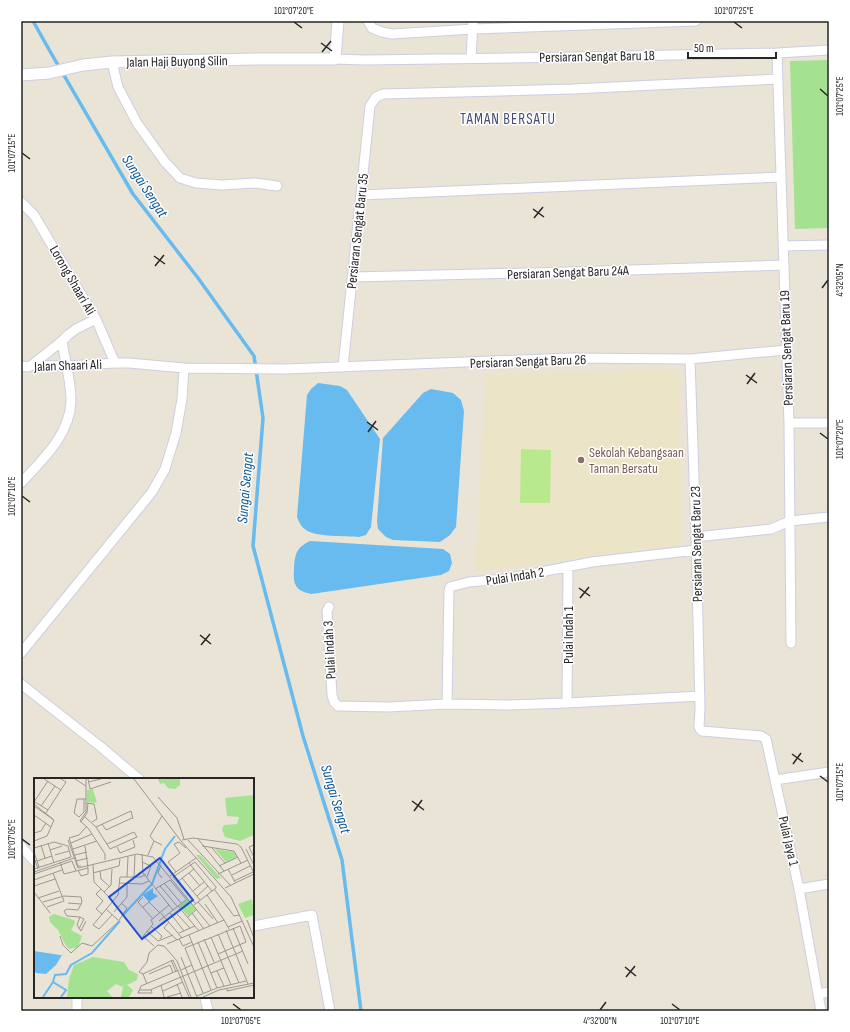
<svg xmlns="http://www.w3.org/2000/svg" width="850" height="1032" font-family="'Sofia Sans Condensed',sans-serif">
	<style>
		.education { fill: #ece4c6 }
		.green { fill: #a4e292 }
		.pitch { fill: #b8ea8d }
		.water { fill: #67bbef }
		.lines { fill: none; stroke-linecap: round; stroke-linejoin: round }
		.stream { stroke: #67bbef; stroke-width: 3.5 }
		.minor-casing { stroke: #cdcee0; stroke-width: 11 }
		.tertiary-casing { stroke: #cdcee0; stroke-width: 13 }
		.minor { stroke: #fff; stroke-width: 9 }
		.tertiary { stroke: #fff; stroke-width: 11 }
		.ticks { fill: none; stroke: #262626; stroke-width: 1.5 }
		.education-dot { fill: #8d6e63; stroke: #fff; stroke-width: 1.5 }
		.labels { text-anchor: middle; stroke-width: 3; stroke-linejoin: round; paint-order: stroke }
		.street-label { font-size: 14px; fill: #262626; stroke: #fff }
		.education-label { font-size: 14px; fill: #785e54; stroke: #fff; text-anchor: start }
		.neighbourhood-label { font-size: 15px; letter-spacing: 1px; fill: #474a77; stroke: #fff }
		.water-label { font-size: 15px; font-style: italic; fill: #0c5695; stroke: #fff }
		.inset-river { fill: none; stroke: #67bbef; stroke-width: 2 }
		.inset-road { fill: none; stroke: #9c9890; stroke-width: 1 }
		.view { fill: #1d4ed8; fill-opacity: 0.15; stroke: #1d4ed8; stroke-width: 2 }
		.inset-edge { fill: none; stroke: #262626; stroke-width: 2 }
		.neatline { fill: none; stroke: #262626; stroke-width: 1.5 }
		.ticks-label { font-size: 10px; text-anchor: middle; fill: #262626 }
	</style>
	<rect width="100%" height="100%" fill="#eae4d7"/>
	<!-- education -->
	<path class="education" d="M 679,369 L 682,545 L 475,572 L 486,374 Z"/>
	<!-- green -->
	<path class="green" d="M 829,60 L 829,228 L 795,229 L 790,61 Z"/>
	<!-- pitch -->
	<path class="pitch" d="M 521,449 L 551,450 L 550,503 L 520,503 Z"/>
	<!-- water -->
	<path class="water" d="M 318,383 L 340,386 L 347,390 L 380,439 L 371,527 L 366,535 L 359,537 C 347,536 315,537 306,530 C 301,527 299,522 297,517 L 307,395 L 311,389 Z
		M 431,389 L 453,393 L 461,400 L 464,411 L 456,527 L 450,535 L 440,542 L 393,540 L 386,537 L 378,529 L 377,521 L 383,438 L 423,393 Z
		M 310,541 L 443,549 L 450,554 L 452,563 L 449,571 L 441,575 L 311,594 C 295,591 293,584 294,569 C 295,554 296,548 310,541 Z"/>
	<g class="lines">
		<!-- stream -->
		<path class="stream" d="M 33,21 L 51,53 L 133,194 L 198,278 L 254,356 L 263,418 L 253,546 L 303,736 L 342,860 L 361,1011"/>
		<!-- minor casing -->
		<g class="minor-casing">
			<path id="minor" d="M 368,21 L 372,28 L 382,32 L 392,34 L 473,29 L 696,21
				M 777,53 L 789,423 L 791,643
				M 335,59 L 365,60 L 570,57 L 777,53 L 829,50
				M 471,59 L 473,21
				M 112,62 L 118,87 L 137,123 L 165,162 L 180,178 L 196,183 L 222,185 L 255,183 L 277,186
				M 361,195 L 781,177
				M 21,202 L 34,215 L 66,269 L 86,302 L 96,319 L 115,363
				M 783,246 L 829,245
				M 353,277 L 568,272 L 784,265
				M 690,359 L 696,537 L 700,708 L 699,727 L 700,729 L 702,731 L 761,736 L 766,739 L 799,889 L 821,1011
				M 32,365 L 62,341 L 68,335 L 76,329 L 96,319
				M 21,366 L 28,367 L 32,365 L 66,366 L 115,363 L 129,363 L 184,368 L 286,369 L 570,358 L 690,359 L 786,350
				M 343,367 L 370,106 L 376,97 L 383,94 L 573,89 L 778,79
				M 789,423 L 829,423
				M 21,483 C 42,460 70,435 71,401 C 71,381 65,361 62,341
				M 696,537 L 771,529 L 790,521 L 829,517
				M 329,607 L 327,611 L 332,695 L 334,702 L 338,706 L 389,707 L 447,704 L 509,705 L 567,703 L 700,696
				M 21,653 L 152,492 L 165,469 L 176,433 L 182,399 L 184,368
				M 21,684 L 101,747 L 139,779
				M 567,703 L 568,567
				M 447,704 L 449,591 L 450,587 L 469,582 L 505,579 L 592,562 L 696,550
				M 775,780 L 829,772
				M 21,846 L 35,862
				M 799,889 L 829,884
				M 253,926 L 312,915 L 330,1011
				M 818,994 L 829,992
				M 205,997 L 208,1011
				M 77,1011 L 77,997"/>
		</g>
		<!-- tertiary casing -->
		<g class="tertiary-casing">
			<path id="tertiary" d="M 21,75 L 49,73 L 83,65 L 112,62 L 256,59 L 335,59 L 338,21"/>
		</g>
		<!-- minor -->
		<use href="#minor" class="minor"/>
		<!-- tertiary -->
		<use href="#tertiary" class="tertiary"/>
	</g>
	<!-- ticks -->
	<path class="ticks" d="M 294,22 L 302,28M 734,22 L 742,28M 321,43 L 332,51M 322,52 L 331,41M 820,89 L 828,96M 22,153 L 30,159M 533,209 L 544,217M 534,218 L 543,207M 154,256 L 165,264M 155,266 L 164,255M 822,288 L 828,280M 746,375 L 757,383M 747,384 L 755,373M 367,422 L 378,430M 368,432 L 376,421M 820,433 L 828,439M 22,496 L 30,502M 579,588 L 590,596M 580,598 L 589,587M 200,635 L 211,644M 201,645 L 210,634M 792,754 L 803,762M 793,764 L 801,753M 820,776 L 828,782M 412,801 L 424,810M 414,811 L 422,800M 22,839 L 30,845M 625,967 L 636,976M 626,977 L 635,966M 233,1004 L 241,1010M 672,1004 L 680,1010M 600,1010 L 606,1002"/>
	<!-- markers -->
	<circle class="education-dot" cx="581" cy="460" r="4"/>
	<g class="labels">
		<!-- street labels -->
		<g class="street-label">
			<text transform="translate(597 56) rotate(-1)" y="5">Persiaran Sengat Baru 18</text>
			<text transform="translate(177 61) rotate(-1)" y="5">Jalan Haji Buyong Silin</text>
			<text transform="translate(357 231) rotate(-84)" y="5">Persiaran Sengat Baru 35</text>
			<text transform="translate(568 272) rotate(-2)" y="5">Persiaran Sengat Baru 24A</text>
			<text transform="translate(73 280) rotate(60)" y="5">Lorong Shaari Ali</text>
			<text transform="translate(786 348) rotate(-92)" y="5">Persiaran Sengat Baru 19</text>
			<text transform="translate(528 361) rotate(-2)" y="5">Persiaran Sengat Baru 26</text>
			<text transform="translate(68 365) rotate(-2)" y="5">Jalan Shaari Ali</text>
			<text transform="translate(696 544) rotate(-91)" y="5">Persiaran Sengat Baru 23</text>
			<text transform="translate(515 576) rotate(-9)" y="5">Pulai Indah 2</text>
			<text transform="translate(568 635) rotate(-90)" y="5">Pulai Indah 1</text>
			<text transform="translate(329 650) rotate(-93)" y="5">Pulai Indah 3</text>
			<text transform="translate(789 841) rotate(77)" y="5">Pulai Jaya 1</text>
		</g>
		<!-- education labels -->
		<g class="education-label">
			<text x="589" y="457">Sekolah Kebangsaan<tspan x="589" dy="16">Taman Bersatu</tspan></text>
		</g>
		<!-- neighbourhood labels -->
		<g class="neighbourhood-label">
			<text x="508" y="124">TAMAN BERSATU</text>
		</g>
		<!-- water labels -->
		<g class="water-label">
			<text transform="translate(145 186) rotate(57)" y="5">Sungai Sengat</text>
			<text transform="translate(245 488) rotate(-85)" y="5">Sungai Sengat</text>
			<text transform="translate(336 799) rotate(73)" y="5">Sungai Sengat</text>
		</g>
	</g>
	<!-- overview -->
	<g transform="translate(34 778)">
		<rect width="220" height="220" fill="#eae4d7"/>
		<path d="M 124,1 L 146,1 L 146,7 L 141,11 L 134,10 L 130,5 L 126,6 ZM 59,11 L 63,25 L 53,24 L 53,12 ZM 220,17 L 220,57 L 206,63 L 191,59 L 188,51 L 190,47 L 203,46 L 205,39 L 193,38 L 191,20 ZM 181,71 L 200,74 L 203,79 L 192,84 ZM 162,77 L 166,77 L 187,100 L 182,101 ZM 154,121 L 162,131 L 154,138 L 145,128 ZM 218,121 L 220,137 L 211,140 L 204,126 ZM 20,136 L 40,142 L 41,145 L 37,152 L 48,158 L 44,169 L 35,171 L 31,166 L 24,152 L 16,144 L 15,139 ZM 59,179 L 90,184 L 95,192 L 104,196 L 103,202 L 93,207 L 99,212 L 95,219 L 87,219 L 89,209 L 82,206 L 73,213 L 78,219 L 33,219 L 35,201 L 40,187 Z" fill="#a4e292"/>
		<path d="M 119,110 L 119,115 L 124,118 L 115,124 L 109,117 ZM 0,173 L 26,177 L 28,177 L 22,187 L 12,196 L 2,195 L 0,192 Z" fill="#67bbef"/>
		<path class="inset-river" d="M 89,137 L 118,106 L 131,71 L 141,58M 9,219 L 19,204M 27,219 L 32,212 L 19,204 L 21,197 L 32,196 L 37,187 L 58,175 L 86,143"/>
		<path class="inset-road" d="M 10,1 L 27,12M 41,1 L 52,8M 52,1 L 52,34 L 46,43 L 54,50 L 71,76 L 71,82M 54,1 L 56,11 L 77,4M 100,1 L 147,63 L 197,119 L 220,169M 54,4 L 67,1M 124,19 L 143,40 L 150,61M 50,21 L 50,34 L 45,39 L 40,35 L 43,21 L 52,21M 0,24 L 14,3M 1,24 L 14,32M 52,25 L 60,26 L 63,41 L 58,44M 0,26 L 20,42 L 13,58 L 0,63M 0,28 L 20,42M 7,28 L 21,8M 12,35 L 32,4 L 27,1M 0,37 L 17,49M 50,38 L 62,49 L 76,71 L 103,59 L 100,54 L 73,66M 47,44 L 53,35 L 54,25M 68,46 L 72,52 L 98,40M 62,49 L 97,33 L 99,41M 0,55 L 7,53 L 12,45M 164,61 L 190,93M 34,62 L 44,90 L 103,76 L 119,79 L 176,148M 148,62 L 159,60 L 203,66 L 207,69 L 220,95M 154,62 L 197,108M 120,63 L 116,58 L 128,38M 14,65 L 20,85M 37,65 L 58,56M 7,67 L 11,80M 220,67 L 215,69 L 220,79M 168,68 L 200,73 L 207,85M 83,69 L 86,75 L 101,69 L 99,62M 0,70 L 20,64 L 34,68 L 37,79 L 0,91M 178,70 L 191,85M 39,71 L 63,63M 212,71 L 220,87M 16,72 L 28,68M 0,74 L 5,89M 108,76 L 109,95 L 139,132M 21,77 L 35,73M 41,77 L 53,74M 114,77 L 120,63 L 128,67M 0,79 L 4,91M 3,83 L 18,78M 42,83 L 54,80M 26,84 L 30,96 L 54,90 L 51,68M 108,84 L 117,88 L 113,99M 155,85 L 178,113M 59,87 L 60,104 L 79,123M 127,87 L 124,95 L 128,100M 47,88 L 44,88 L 35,60 L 45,57 L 52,49M 185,88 L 204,79M 194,91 L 201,104M 44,92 L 47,98 L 54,96 L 54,90M 66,93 L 67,101 L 76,109M 0,94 L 40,80M 142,94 L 134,84 L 146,75 L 140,66 L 145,64 L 152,70M 59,95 L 85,88 L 86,81M 155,95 L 166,108M 0,96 L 38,83 L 42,93M 184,96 L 214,82M 198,97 L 216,88M 136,98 L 162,80M 93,99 L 94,79M 100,99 L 101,77M 148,100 L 166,122M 0,102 L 28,92M 200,103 L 219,94M 143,104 L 160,91M 85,105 L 108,106 L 115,103M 130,105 L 147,125M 0,108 L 21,101M 126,108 L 143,128M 191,110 L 220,96M 67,111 L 62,116 L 69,123 L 62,131 L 68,136M 121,111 L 136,102 L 152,121M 180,111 L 200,138 L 205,137M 159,113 L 170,104M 0,114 L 16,135M 70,114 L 77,107 L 78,91M 173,117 L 190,142M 163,118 L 174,108M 109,119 L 104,124 L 119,141M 4,120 L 25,113M 9,124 L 30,118 L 47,119 L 48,124 L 44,132 L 33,131M 164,124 L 179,141M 34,125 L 47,126M 171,126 L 184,145M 160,127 L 182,110 L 182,109 L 161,84 L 139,99 L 162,126M 144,128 L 165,153M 13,129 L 30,123 L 19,95M 109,129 L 115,124 L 126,135M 33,131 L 30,133 L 33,138 L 46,139M 72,131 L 84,142M 80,134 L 93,119 L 93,106M 127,135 L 148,160M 136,135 L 150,153M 158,135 L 170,151M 143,136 L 156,150M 78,137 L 65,151 L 59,147 L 84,117 L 86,99 L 107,99 L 112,96M 46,139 L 43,147 L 47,153 L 52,143M 154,139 L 163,131M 213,142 L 220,160M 125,143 L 153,121M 135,144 L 130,150 L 143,162M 117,148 L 128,158 L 126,161M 194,149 L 208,143M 199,150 L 214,186M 45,151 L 50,141 L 46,139M 192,152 L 214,206M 113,153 L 124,163 L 139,157M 145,155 L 161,148M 184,156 L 205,205M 155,157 L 177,212M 26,158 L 29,167 L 37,175 L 48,165 L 58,168 L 84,144 L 93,130 L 87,125M 109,158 L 120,168M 177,159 L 197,207M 107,161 L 119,146 L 117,142 L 135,127M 145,161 L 149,168 L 158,164M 170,161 L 180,184M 164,164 L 183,210M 133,166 L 190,142 L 195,151M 147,179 L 163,219M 137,182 L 142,194M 147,192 L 158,187M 183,193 L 190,208M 177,195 L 190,190M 109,196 L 105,194 L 113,184 L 115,175 L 124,167 L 130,168 L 143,183 L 157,219M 115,196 L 136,187 L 139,195M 113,206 L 109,196 L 139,182 L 155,219M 143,206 L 148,219M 127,207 L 130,219M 117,211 L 118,215 L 104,215 L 107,208 L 145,192M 193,211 L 193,213 L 220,207M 105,212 L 116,212 L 209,173M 129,213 L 149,204M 169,215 L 151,170 L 206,148 L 212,164 L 184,176M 163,218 L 183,210 L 212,203M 133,219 L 147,215M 169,219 L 185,212 L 220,205"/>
		<path class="view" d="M 126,80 L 159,122 L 108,161 L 75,119 Z"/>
		<rect width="220" height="220" class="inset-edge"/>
	</g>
	<!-- border -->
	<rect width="850" height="1032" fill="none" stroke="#ffffff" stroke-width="44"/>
	<!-- scale -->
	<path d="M688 52v6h88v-6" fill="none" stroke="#262626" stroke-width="2"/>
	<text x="694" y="52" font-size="12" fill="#262626" stroke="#ffffff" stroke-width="3" paint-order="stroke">50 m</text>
	<rect x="22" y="22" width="806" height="988" class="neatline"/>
	<g class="ticks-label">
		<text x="294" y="14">101°07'20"E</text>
		<text x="734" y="14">101°07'25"E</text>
		<text transform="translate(839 96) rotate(-90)" y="4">101°07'25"E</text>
		<text transform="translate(11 153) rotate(-90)" y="4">101°07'15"E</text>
		<text transform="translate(839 280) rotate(-90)" y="4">4°32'05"N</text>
		<text transform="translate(839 439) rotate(-90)" y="4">101°07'20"E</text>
		<text transform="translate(11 496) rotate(-90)" y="4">101°07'10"E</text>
		<text transform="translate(839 782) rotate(-90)" y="4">101°07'15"E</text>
		<text transform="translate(11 839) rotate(-90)" y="4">101°07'05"E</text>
		<text x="241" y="1024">101°07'05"E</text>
		<text x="600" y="1024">4°32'00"N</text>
		<text x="680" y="1024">101°07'10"E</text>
	</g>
</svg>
